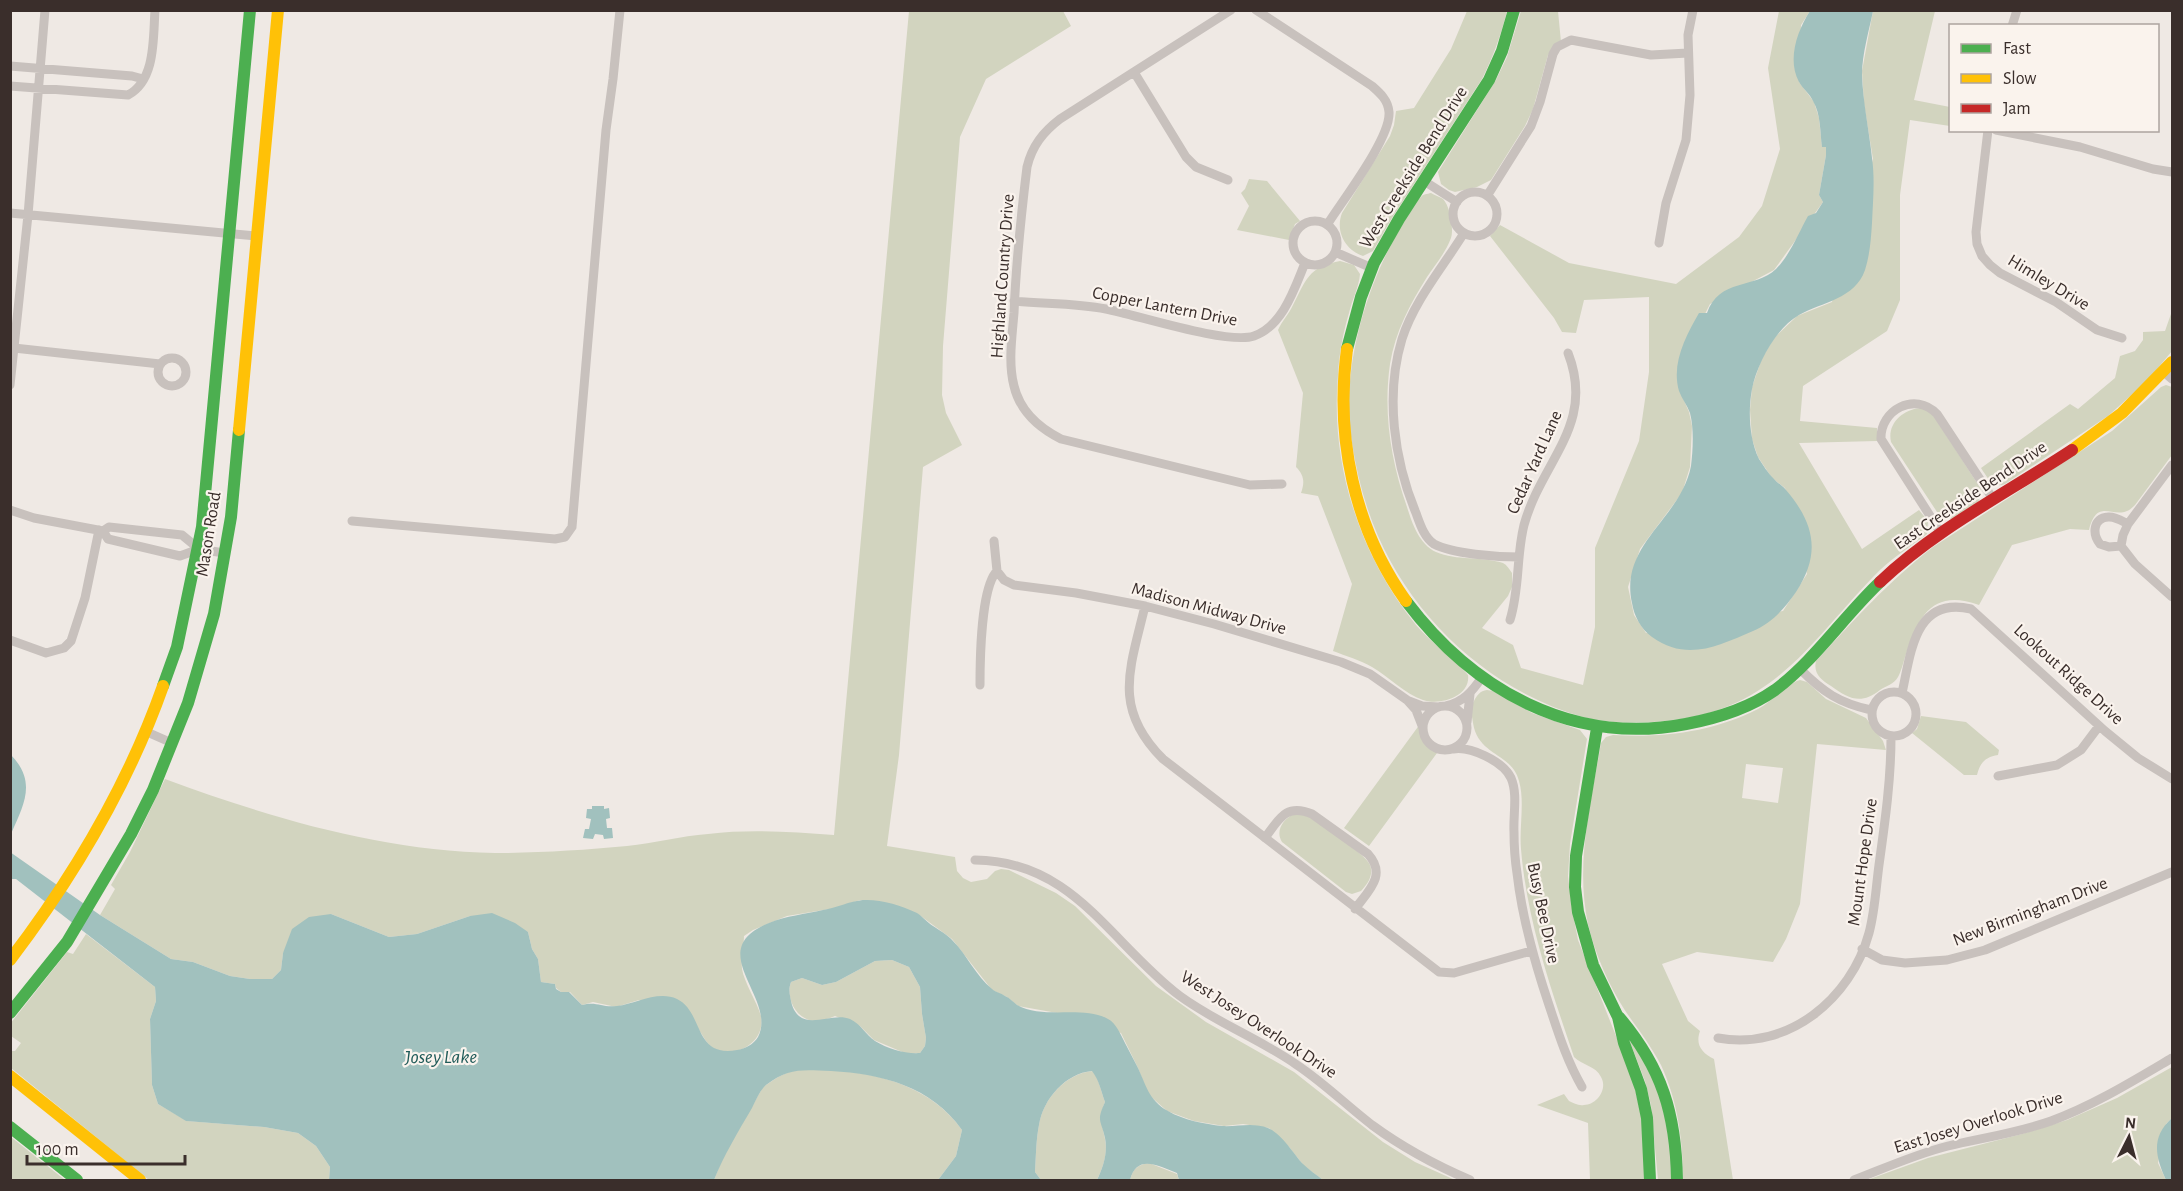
<svg xmlns="http://www.w3.org/2000/svg" width="2183" height="1191" font-family="'Alegreya Sans',sans-serif">
	<style>
		.green { fill: #d2d4bf; fill-rule: evenodd }
		.water { fill: #a1c1be; fill-rule: evenodd }
		.lines { fill: none; stroke-linecap: round; stroke-linejoin: round }
		.street { stroke: #c8c1bd; stroke-width: 9 }
		.fast { stroke: #4caf50; stroke-width: 12 }
		.slow { stroke: #ffc107; stroke-width: 12 }
		.jam { stroke: #c62828; stroke-width: 12 }
		.labels { text-anchor: middle; stroke-width: 4.5; stroke-linejoin: round; paint-order: stroke }
		.street-label { font-size: 18px; fill: #3a2e2b; stroke: #faf3ed }
		.water-label { font-size: 20px; font-style: italic; fill: #205b59; stroke: #faf3ed }
	</style>
	<rect width="100%" height="100%" fill="#efe9e4"/>
	<!-- green -->
	<path class="green" d="M 909,11 L 1063,11 L 1071,26 L 986,79 L 960,137 L 943,346 L 942,395 L 946,413 L 962,445 L 923,467 L 899,755 L 887,846 L 955,857 L 957,871 L 963,878 L 971,882 L 987,879 L 995,871 L 1001,869 L 1009,870 L 1056,893 L 1075,906 L 1156,986 L 1206,1022 L 1294,1072 L 1383,1142 L 1415,1162 L 1455,1180 L 1323,1180 L 1304,1166 L 1289,1147 L 1269,1128 L 1243,1124 L 1224,1126 L 1194,1121 L 1167,1111 L 1148,1094 L 1138,1068 L 1121,1033 L 1057,1013 L 1018,1006 L 1007,997 L 992,990 L 952,939 L 918,914 L 860,900 L 836,908 L 787,916 L 753,930 L 744,936 C 744,947 741,959 742,969 C 744,982 757,1002 761,1016 C 766,1041 737,1059 715,1049 C 705,1044 704,1035 697,1028 C 690,1020 651,1005 639,1000 L 616,1007 L 593,1002 L 582,1005 L 570,992 L 561,992 L 556,988 L 555,984 L 541,982 L 538,959 L 532,949 L 528,932 L 470,916 L 417,934 L 389,937 L 331,914 L 283,953 L 281,970 L 272,979 L 250,979 L 230,976 L 193,962 L 171,959 L 100,915 L 115,889 L 111,885 L 130,852 L 165,779 C 271,818 381,851 495,853 C 539,853 584,850 627,846 C 654,843 681,836 708,834 C 750,829 792,832 834,835 Z
		M 1467,11 L 1507,11 C 1501,35 1493,57 1482,79 L 1392,218 L 1373,251 L 1363,256 C 1345,250 1335,231 1342,213 L 1390,136 L 1394,125 L 1396,111 L 1414,108 L 1451,49 Z
		M 1521,11 L 1558,11 L 1561,42 L 1548,55 L 1533,109 L 1525,126 L 1491,180 L 1477,187 L 1455,192 L 1449,190 L 1441,184 L 1438,172 L 1496,80 L 1507,57 Z
		M 1779,11 L 1810,11 L 1801,25 L 1799,82 L 1814,102 L 1819,118 L 1822,147 L 1826,147 L 1826,155 L 1819,195 L 1823,202 L 1774,270 L 1710,304 L 1678,367 L 1679,389 L 1689,412 L 1692,426 L 1690,467 L 1682,493 L 1640,549 L 1628,587 L 1634,615 L 1646,633 L 1783,611 L 1807,574 L 1785,488 L 1772,478 L 1758,457 L 1752,439 L 1750,410 L 1752,387 L 1762,358 L 1774,338 L 1797,316 L 1832,302 L 1873,159 L 1864,104 L 1862,71 L 1873,11 L 1935,11 L 1914,100 L 1950,107 L 1950,126 L 1910,120 L 1900,195 L 1900,300 L 1887,331 L 1803,386 L 1800,421 L 1877,428 L 1877,441 L 1799,443 L 1862,549 L 1919,510 L 1928,521 L 1927,534 C 1911,546 1894,557 1880,570 C 1832,617 1795,678 1731,705 C 1706,716 1679,720 1653,722 C 1630,723 1605,723 1583,717 C 1492,691 1416,622 1378,536 C 1365,506 1357,475 1352,443 C 1342,383 1358,316 1383,261 C 1388,250 1413,203 1421,197 C 1423,194 1427,194 1431,193 C 1434,195 1440,197 1443,199 C 1450,206 1454,229 1451,238 C 1446,252 1435,265 1427,277 C 1410,304 1395,332 1390,364 C 1383,413 1391,461 1407,507 C 1412,523 1419,544 1436,552 C 1457,561 1481,556 1503,563 C 1507,565 1509,569 1512,573 L 1512,587 L 1508,596 L 1482,628 L 1513,645 L 1521,668 L 1583,685 L 1595,627 L 1595,548 L 1639,441 L 1649,372 L 1649,297 L 1584,300 L 1576,333 L 1562,332 L 1554,318 L 1490,236 L 1500,225 L 1569,263 L 1676,284 L 1739,237 L 1762,206 L 1780,149 L 1768,68 Z
		M 1249,179 L 1267,181 L 1300,221 L 1295,224 L 1289,240 L 1237,230 L 1249,206 L 1241,193 L 1245,189 Z
		M 1340,261 L 1354,265 L 1360,274 C 1359,287 1352,300 1349,313 C 1343,333 1339,354 1338,375 C 1330,465 1360,556 1416,625 C 1432,644 1453,657 1468,675 C 1471,697 1439,706 1423,700 C 1405,694 1389,677 1372,667 C 1360,660 1346,656 1333,651 L 1352,584 L 1318,496 L 1301,493 C 1305,482 1304,475 1296,467 L 1303,393 L 1278,330 C 1282,321 1289,314 1293,305 C 1306,280 1308,267 1340,261 Z
		M 2172,311 L 2172,351 L 2148,380 L 2108,416 L 2005,484 C 1993,489 1987,477 1981,468 L 2070,404 L 2078,409 L 2115,378 L 2120,356 L 2135,351 L 2143,340 L 2143,332 L 2165,331 Z
		M 2166,385 L 2172,387 L 2172,455 L 2135,505 C 2133,507 2130,510 2127,511 C 2112,518 2097,498 2089,530 L 2070,529 L 2012,545 L 1979,605 C 1935,589 1920,613 1907,651 C 1904,659 1902,670 1898,677 C 1894,684 1886,686 1880,690 C 1861,705 1849,699 1831,686 C 1821,680 1813,673 1816,661 C 1855,619 1888,582 1933,547 L 2112,431 L 2161,387 Z
		M 1920,408 L 1927,410 L 1933,415 L 1981,489 L 1981,496 L 1978,502 L 1952,519 L 1945,519 L 1939,515 L 1891,442 C 1887,424 1902,410 1920,408 Z
		M 1800,680 L 1807,682 L 1826,699 L 1866,718 L 1883,741 L 1886,750 L 1817,744 L 1800,904 L 1786,939 L 1773,962 L 1697,952 L 1662,964 L 1688,1021 L 1700,1031 C 1695,1045 1702,1053 1714,1059 L 1733,1180 L 1683,1180 C 1683,1141 1678,1102 1661,1065 C 1651,1046 1638,1029 1626,1012 C 1609,986 1595,954 1588,924 C 1575,863 1591,803 1601,743 L 1606,737 L 1613,735 C 1663,738 1713,732 1758,709 C 1773,701 1784,685 1800,680 ZM 1746,764 L 1783,768 L 1778,803 L 1742,798 Z
		M 1487,690 L 1493,691 L 1532,713 L 1580,730 L 1587,739 L 1570,844 L 1568,876 L 1572,909 L 1578,940 L 1633,1079 L 1643,1125 L 1645,1180 L 1590,1180 L 1588,1123 L 1537,1105 L 1564,1094 L 1569,1101 C 1574,1103 1578,1106 1584,1105 C 1597,1105 1608,1089 1601,1077 C 1596,1066 1582,1065 1574,1057 C 1551,989 1527,921 1521,849 C 1519,828 1525,801 1519,781 C 1512,753 1478,756 1473,723 C 1472,714 1469,709 1474,701 C 1477,695 1480,691 1487,690 Z
		M 1921,716 L 1966,722 L 1999,750 L 1998,755 C 1985,757 1980,763 1977,775 L 1964,775 L 1912,733 L 1917,729 Z
		M 1420,724 L 1424,742 L 1437,753 L 1369,846 L 1344,828 Z
		M 1294,814 L 1306,815 C 1318,823 1367,855 1370,865 C 1374,876 1367,884 1361,891 L 1352,894 L 1346,892 L 1282,842 C 1275,831 1283,819 1294,814 Z
		M 86,934 L 155,987 L 156,1001 L 150,1019 L 152,1085 L 158,1104 L 187,1121 L 264,1127 L 298,1133 L 316,1146 L 330,1167 L 329,1180 L 149,1180 L 11,1068 L 11,1051 L 15,1051 L 21,1043 L 11,1036 L 10,1024 L 67,952 L 73,954 Z
		M 892,960 L 909,967 L 920,987 L 922,1014 L 926,1038 L 925,1046 L 920,1053 L 907,1054 L 874,1040 L 860,1026 L 835,1016 C 830,1018 822,1021 816,1021 C 797,1021 785,999 791,982 L 802,978 L 822,985 L 836,982 L 875,961 Z
		M 1634,1040 C 1650,1068 1666,1100 1670,1133 C 1672,1149 1671,1165 1672,1180 L 1658,1180 L 1651,1105 L 1645,1081 L 1630,1042 Z
		M 2172,1067 L 2172,1118 L 2166,1124 L 2158,1163 L 2166,1180 L 1867,1180 L 1928,1158 L 2022,1134 L 2067,1120 L 2117,1098 Z
		M 807,1068 C 824,1071 842,1070 858,1073 C 899,1079 938,1096 962,1130 L 956,1156 L 938,1180 L 714,1180 L 723,1157 L 763,1087 L 778,1077 L 791,1071 Z
		M 1093,1071 C 1099,1080 1101,1091 1105,1102 C 1099,1116 1102,1124 1105,1139 C 1108,1154 1103,1167 1097,1180 L 1041,1180 L 1035,1172 C 1036,1157 1036,1140 1039,1125 C 1043,1099 1066,1073 1093,1071 Z
		M 10,1137 L 11,1137 L 65,1180 L 11,1180 Z
		M 1149,1163 L 1177,1174 L 1179,1180 L 1130,1180 C 1133,1169 1137,1165 1149,1163 Z"/>
	<!-- water -->
	<path class="water" d="M 1810,11 L 1873,11 C 1869,31 1862,54 1862,75 C 1863,103 1869,130 1872,158 C 1875,179 1873,201 1872,223 C 1871,239 1870,254 1865,270 C 1855,299 1822,302 1799,315 C 1776,328 1757,364 1752,389 C 1748,410 1749,439 1759,459 C 1763,465 1768,473 1773,478 C 1777,483 1782,485 1786,490 C 1815,524 1821,554 1796,592 C 1784,609 1772,623 1753,631 C 1718,646 1687,662 1652,637 C 1641,629 1634,616 1632,603 C 1619,544 1681,519 1691,466 C 1693,450 1694,428 1690,413 C 1687,405 1682,399 1679,391 C 1671,363 1686,336 1699,313 L 1707,313 C 1719,278 1755,289 1776,269 C 1790,255 1799,232 1808,216 L 1816,213 L 1823,202 L 1819,195 L 1826,155 L 1826,147 L 1822,147 C 1820,133 1821,114 1813,101 C 1810,94 1803,89 1799,82 C 1787,60 1797,31 1810,11 Z
		M 11,755 C 37,782 24,804 11,834 Z
		M 592,806 L 604,806 L 604,809 L 609,808 L 610,818 L 606,819 L 607,828 L 612,828 L 613,838 L 604,839 L 603,835 L 595,834 L 593,839 L 583,838 L 585,829 L 589,829 L 591,819 L 586,818 L 587,809 L 592,809 Z
		M 10,852 L 100,915 L 171,959 L 193,962 L 230,976 L 250,979 L 272,979 L 281,970 L 283,953 L 292,929 L 309,917 L 331,914 L 389,937 L 417,934 L 470,916 L 492,913 L 515,923 L 528,932 L 532,949 L 538,959 L 541,982 L 555,984 L 556,989 L 561,992 L 569,992 L 582,1005 C 597,1001 602,1008 617,1006 C 635,1004 658,990 677,999 C 704,1012 693,1058 737,1050 C 745,1049 754,1044 758,1037 C 778,998 701,950 769,923 C 786,916 805,914 823,910 C 836,908 850,901 863,900 C 880,899 901,905 917,913 C 922,916 927,922 933,926 C 939,930 948,935 953,941 C 967,955 976,976 992,989 C 995,992 1001,993 1005,996 C 1010,998 1013,1002 1017,1005 C 1044,1020 1083,1005 1108,1019 C 1116,1023 1121,1035 1125,1043 C 1129,1051 1133,1058 1137,1066 C 1146,1084 1148,1100 1168,1111 C 1183,1120 1205,1124 1222,1126 C 1237,1127 1253,1122 1268,1128 C 1281,1133 1294,1154 1303,1164 C 1309,1170 1317,1175 1323,1180 L 1179,1180 L 1177,1173 C 1159,1166 1137,1153 1130,1180 L 1097,1180 C 1103,1167 1108,1153 1105,1138 C 1101,1119 1096,1122 1105,1102 C 1101,1091 1099,1080 1092,1071 C 1066,1073 1043,1099 1039,1125 C 1036,1140 1036,1157 1035,1172 L 1041,1180 L 938,1180 L 956,1156 L 962,1130 C 931,1086 882,1074 831,1071 C 804,1070 789,1067 766,1085 C 760,1090 756,1100 752,1108 C 738,1132 724,1155 714,1180 L 329,1180 L 330,1167 L 316,1146 L 298,1133 L 264,1127 L 186,1121 L 158,1104 L 152,1085 L 150,1019 L 156,1001 L 155,987 L 16,879 L 11,879 ZM 892,960 L 909,967 L 920,987 L 922,1014 L 926,1038 L 925,1046 L 920,1053 C 905,1054 888,1049 875,1041 C 866,1035 861,1024 850,1019 C 831,1011 802,1034 792,1005 C 790,996 788,990 791,982 L 802,978 L 822,985 L 836,982 L 875,961 Z
		M 2172,1118 L 2172,1180 L 2166,1180 C 2155,1156 2151,1137 2172,1118 Z"/>
	<g class="lines">
		<!-- street -->
		<path class="street" d="M 1231,10 L 1060,119 C 1043,132 1032,146 1027,167 C 1021,216 1016,264 1014,313 C 1012,337 1008,363 1014,386 C 1020,411 1039,428 1061,439 L 1250,485 L 1282,484
			M 1256,10 L 1372,86 C 1380,93 1388,100 1389,112 C 1391,138 1342,201 1327,225
			M 2012,26 L 2017,10
			M 10,66 L 132,76 L 143,79
			M 1134,72 L 1186,157 L 1196,167 L 1228,180
			M 10,86 L 128,95 C 156,80 153,38 155,10
			M 1988,130 L 1976,232 L 1977,244 L 1982,256 L 1990,265 L 2000,273 L 2056,302 L 2097,330 L 2122,338
			M 1996,130 L 2080,147 L 2153,169 L 2172,172
			M 1424,181 L 1457,202
			M1453 214a22 22 0 1 1 44 0a22 22 0 1 1-44 0Z
			M 1487,196 L 1531,126 L 1540,102 L 1553,54 L 1557,47 L 1571,40 L 1651,55 L 1688,53
			M 10,213 L 257,236
			M1293 243a22 22 0 1 1 44 0a22 22 0 1 1-44 0Z
			M 1464,233 C 1443,267 1414,301 1402,339 C 1385,395 1394,460 1416,513 C 1420,524 1424,537 1434,544 C 1453,554 1497,557 1519,557
			M 1659,243 L 1666,203 L 1686,140 L 1690,95 L 1688,35 L 1693,10
			M 1335,252 L 1372,268
			M 1014,301 C 1044,304 1076,303 1106,309 C 1137,315 1228,345 1254,336 C 1283,326 1295,287 1305,263
			M 14,348 L 160,364
			M158 372a14 14 0 1 1 28 0a14 14 0 1 1-28 0Z
			M 2164,372 L 2172,379
			M 10,385 L 28,215 L 45,10
			M 2172,465 L 2128,524 L 2123,535 L 2121,546 L 2135,564 L 2172,597
			M 10,510 L 34,518 L 103,531 L 109,527 L 182,535 L 199,549 L 224,553
			M 352,521 L 555,539 L 565,537 L 572,527 L 606,130 L 613,79 L 620,10
			M 103,531 L 108,539 L 180,556 L 199,549
			M 1941,533 L 1881,439 C 1880,410 1915,391 1937,414 L 1993,499
			M 2121,546 L 2109,547 L 2100,544 C 2092,534 2093,518 2108,517 C 2115,516 2122,521 2128,524
			M 997,571 L 1004,580 L 1014,585 L 1076,593 L 1145,606 L 1214,624 L 1341,662 L 1370,674 L 1407,700 L 1416,710 L 1423,728
			M 1145,606 C 1130,669 1112,708 1163,759 L 1439,972 L 1454,973 L 1531,951
			M 1510,620 C 1520,588 1516,557 1524,525 C 1542,460 1596,425 1568,353
			M 10,640 L 46,653 L 64,648 L 71,641 L 85,598 L 99,530
			M 1800,669 C 1823,692 1839,703 1871,710
			M 980,685 C 980,661 981,587 997,571 L 994,541
			M1872 714a22 22 0 1 1 44 0a22 22 0 1 1-44 0Z
			M 1902,693 C 1911,652 1915,596 1971,609 L 2105,731 L 2138,758 L 2172,779
			M 1409,701 L 1422,706 L 1439,707
			M1423 728a22 22 0 1 1 44 0a22 22 0 1 1-44 0Z
			M 1446,706 C 1463,702 1472,692 1482,677
			M 1467,722 L 1470,694
			M 147,732 L 172,743
			M 1453,749 C 1470,746 1503,761 1511,778 C 1518,794 1513,815 1514,832 C 1514,846 1515,860 1517,873 C 1522,918 1534,960 1548,1002 C 1558,1032 1566,1059 1582,1087
			M 1998,776 L 2057,765 L 2081,750 L 2099,726
			M 1265,838 C 1279,819 1286,803 1312,814 L 1368,854 C 1387,875 1369,890 1355,909
			M 975,860 C 1074,861 1110,943 1180,996 C 1217,1023 1260,1039 1297,1065 C 1324,1083 1346,1105 1372,1125 C 1402,1147 1435,1165 1470,1180
			M 1862,949 L 1882,960 L 1905,963 L 1947,960 L 1985,950 L 2172,872
			M 1718,1038 C 1788,1051 1851,999 1869,933 C 1875,911 1876,887 1879,865 C 1885,822 1891,780 1891,737
			M 1854,1180 C 1885,1168 1916,1154 1948,1146 C 1982,1138 2017,1133 2051,1121 C 2094,1105 2133,1081 2172,1058"/>
		<!-- fast -->
		<path class="fast" d="M 1347,349 L 1361,297 L 1374,263 L 1399,219 L 1489,80 L 1502,51 L 1514,10
			M 1406,601 C 1473,690 1572,746 1686,724 C 1718,718 1748,709 1775,690 C 1815,660 1844,616 1880,582
			M 163,686 L 177,647 L 202,527 L 250,10
			M 1597,728 L 1576,856 L 1575,887 L 1578,912 L 1593,965 L 1618,1017 L 1624,1043 L 1641,1089 L 1647,1118 L 1650,1180
			M 10,1013 L 67,942 L 131,834 L 153,790 L 188,703 L 214,614 L 231,517 L 239,430
			M 1619,1017 C 1662,1068 1676,1114 1677,1180
			M 10,1127 L 77,1180"/>
		<!-- slow -->
		<path class="slow" d="M 1347,349 C 1335,437 1354,528 1406,601
			M 239,430 L 278,10
			M 2072,450 L 2122,413 L 2172,362
			M 10,960 C 74,876 128,785 163,686
			M 10,1076 L 140,1180"/>
		<!-- jam -->
		<path class="jam" d="M 1880,582 C 1937,528 2007,493 2072,450"/>
	</g>
	<g class="labels">
		<!-- street labels -->
		<g class="street-label">
			<text transform="translate(1413 167) rotate(-58)" y="6">West Creekside Bend Drive</text>
			<text transform="translate(1002 276) rotate(-86)" y="6">Highland Country Drive</text>
			<text transform="translate(2049 282) rotate(31)" y="6">Himley Drive</text>
			<text transform="translate(1165 306) rotate(11)" y="6">Copper Lantern Drive</text>
			<text transform="translate(1534 462) rotate(-66)" y="6">Cedar Yard Lane</text>
			<text transform="translate(1970 495) rotate(-34)" y="6">East Creekside Bend Drive</text>
			<text transform="translate(208 534) rotate(-81)" y="6">Mason Road</text>
			<text transform="translate(1209 608) rotate(15)" y="6">Madison Midway Drive</text>
			<text transform="translate(2069 674) rotate(42)" y="6">Lookout Ridge Drive</text>
			<text transform="translate(1862 862) rotate(-82)" y="6">Mount Hope Drive</text>
			<text transform="translate(2030 911) rotate(-21)" y="6">New Birmingham Drive</text>
			<text transform="translate(1544 913) rotate(78)" y="6">Busy Bee Drive</text>
			<text transform="translate(1259 1024) rotate(33)" y="6">West Josey Overlook Drive</text>
			<text transform="translate(1978 1122) rotate(-17)" y="6">East Josey Overlook Drive</text>
		</g>
		<!-- water labels -->
		<g class="water-label">
			<text x="441" y="1063">Josey Lake</text>
		</g>
	</g>
	<!-- border -->
	<rect width="2183" height="1191" fill="none" stroke="#3a2e2b" stroke-width="24"/>
	<!-- legend -->
	<rect x="1949" y="24" width="210" height="108" fill="#faf3ed" stroke="#ada49f" stroke-width="1.5"/>
	<rect x="1961" y="44" width="30" height="9" fill="#4caf50" stroke="#ada49f" stroke-width="1.5"/>
	<text x="2003" y="54" font-size="18" fill="#3a2e2b">Fast</text>
	<rect x="1961" y="74" width="30" height="9" fill="#ffc107" stroke="#ada49f" stroke-width="1.5"/>
	<text x="2003" y="84" font-size="18" fill="#3a2e2b">Slow</text>
	<rect x="1961" y="104" width="30" height="9" fill="#c62828" stroke="#ada49f" stroke-width="1.5"/>
	<text x="2003" y="114" font-size="18" fill="#3a2e2b">Jam</text>
	<!-- north arrow -->
	<g transform="translate(2129 1137) rotate(6)" stroke="#faf3ed" stroke-width="4.5" paint-order="stroke">
	<path d="M0-4.5L10 22L0 15L-10 22Z" fill="#3a2e2b"/>
	<text y="-9" font-size="16" font-weight="bold" text-anchor="middle" fill="#3a2e2b">N</text>
	</g>
	<!-- scale -->
	<path d="M27 1155v9h158v-9" fill="none" stroke="#3a2e2b" stroke-width="3"/>
	<text x="36" y="1155" font-size="18" fill="#3a2e2b" stroke="#faf3ed" stroke-width="4.5" paint-order="stroke">100 m</text>
</svg>
